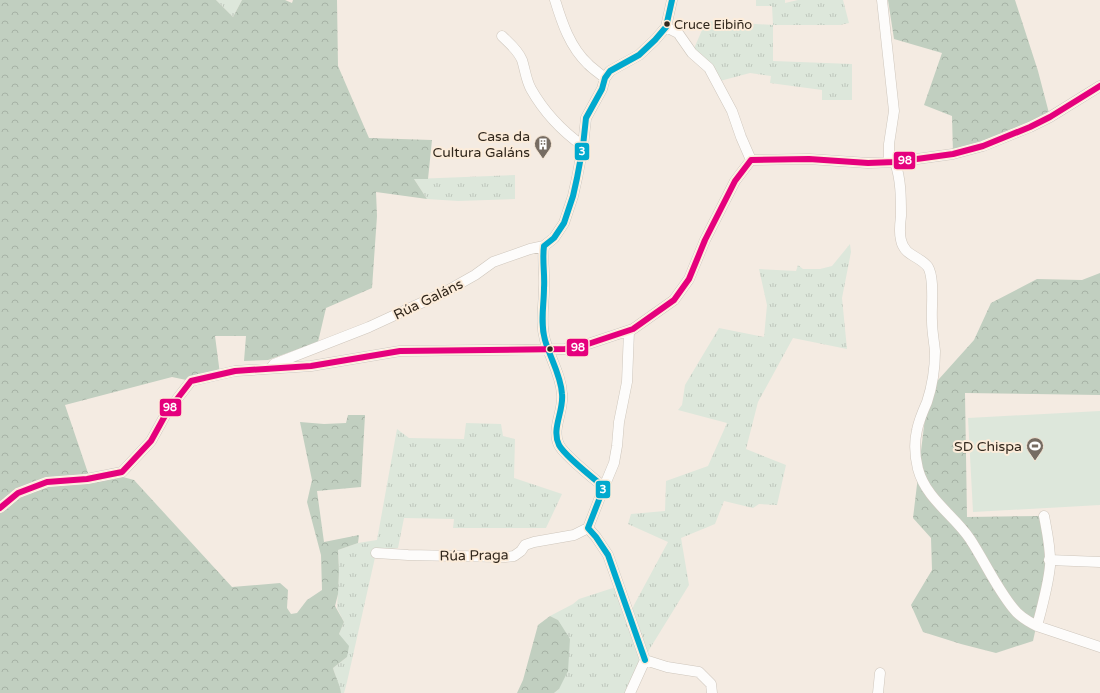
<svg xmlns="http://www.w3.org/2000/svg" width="1100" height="693" font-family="'Varela Round',sans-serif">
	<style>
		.grass { fill: url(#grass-tufts) }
		.forest { fill: url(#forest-crowns) }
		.pitch { fill: #dde7db }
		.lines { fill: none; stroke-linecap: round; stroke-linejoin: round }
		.minor-casing { stroke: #cec6bc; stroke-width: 11 }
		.minor { stroke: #fdfcfb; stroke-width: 10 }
		.bus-1-casing { stroke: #fcecda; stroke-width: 9 }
		.bus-2-casing { stroke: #fcecda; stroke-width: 9 }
		.bus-1 { stroke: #00a9ce; stroke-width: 6 }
		.bus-2 { stroke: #e5007d; stroke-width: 6 }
		.bus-dot { fill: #32281d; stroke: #fcecda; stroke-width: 1.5 }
		.labels { text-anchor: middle; stroke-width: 4; stroke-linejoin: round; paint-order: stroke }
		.bus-label { font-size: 13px; fill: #32281d; stroke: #fcecda; text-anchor: start }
		.poi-label { font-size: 14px; fill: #32281d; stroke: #fcecda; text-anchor: end }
		.street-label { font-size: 14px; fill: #32281d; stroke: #fcecda }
		.line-badge { stroke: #fcecda; stroke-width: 1.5 }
		.badge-label { font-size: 11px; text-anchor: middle; font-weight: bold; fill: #fff }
	</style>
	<defs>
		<pattern id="grass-tufts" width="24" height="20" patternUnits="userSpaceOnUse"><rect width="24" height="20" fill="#dde7db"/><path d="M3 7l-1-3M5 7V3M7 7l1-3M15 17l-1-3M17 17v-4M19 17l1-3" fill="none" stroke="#bec6bc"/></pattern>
		<pattern id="forest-crowns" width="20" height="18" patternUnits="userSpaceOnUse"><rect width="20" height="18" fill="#c1cfc0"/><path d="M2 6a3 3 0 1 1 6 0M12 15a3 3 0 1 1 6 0" fill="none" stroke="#a6b2a5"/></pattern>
	</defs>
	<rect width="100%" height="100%" fill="#f4ebe2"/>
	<!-- grass -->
	<path class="grass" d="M 216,0 L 242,0 L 233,17 Z
		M 756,0 L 785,0 L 785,3 L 798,0 L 843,0 L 849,23 L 840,25 L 773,25 L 773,61 L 852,64 L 852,100 L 822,100 L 822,90 L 770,83 L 771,76 L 750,73 L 720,81 L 692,53 L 706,21 L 773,25 L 772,6 L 756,6 Z
		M 515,175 L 515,199 L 458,201 L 427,199 L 414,179 Z
		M 850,244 L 851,252 L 842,298 L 847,349 L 793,338 L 758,402 L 746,449 L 786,465 L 777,505 L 759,504 L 753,508 L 724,501 L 715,524 L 681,538 L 689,585 L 649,650 L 645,660 L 630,693 L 554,693 L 559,689 L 558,620 L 550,616 L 573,604 L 579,599 L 619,586 L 630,615 L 634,605 L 668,542 L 628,524 L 631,514 L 665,511 L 666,481 L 708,466 L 727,423 L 678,410 L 682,405 L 685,385 L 719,328 L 764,337 L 767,305 L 759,269 L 796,271 L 798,265 L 803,269 L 820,269 L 832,266 Z
		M 466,423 L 501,424 L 503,436 L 515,439 L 514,478 L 562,494 L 546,528 L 453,528 L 454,519 L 404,518 L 398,548 L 382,550 L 376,553 L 347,682 L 344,693 L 341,693 L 333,668 L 347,657 L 339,634 L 344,622 L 337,608 L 339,571 L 338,550 L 358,543 L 377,540 L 397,429 L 409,438 L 464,439 Z"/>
	<!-- forest -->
	<path class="forest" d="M 0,0 L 216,0 L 233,17 L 242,0 L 285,0 L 292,3 L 293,0 L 337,0 L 338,66 L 369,138 L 432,140 L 428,179 L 414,179 L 427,199 L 376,192 L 377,216 L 372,288 L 326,308 L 318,342 L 268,360 L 244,361 L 246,336 L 215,336 L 220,374 L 191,381 L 172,377 L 65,405 L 88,473 L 122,472 L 123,477 L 134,480 L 232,587 L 280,583 L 288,590 L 287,608 L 291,614 L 297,613 L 307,600 L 322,590 L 321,555 L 307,502 L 312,480 L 300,422 L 324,424 L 346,423 L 348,415 L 365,415 L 361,487 L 317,491 L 324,542 L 359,535 L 358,543 L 338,550 L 339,571 L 338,594 L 335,606 L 344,622 L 339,634 L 349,646 L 347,657 L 333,668 C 335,675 341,688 341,693 L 0,693 Z
		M 888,0 L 1015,0 L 1038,71 L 1050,117 L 953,154 L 952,116 L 924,105 L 942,53 L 894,39 Z
		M 1100,273 L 1100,395 L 965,393 L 967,517 L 1044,516 L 1048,573 L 1033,641 L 996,653 L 961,644 L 923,632 L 911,605 L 932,570 L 931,538 L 913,518 L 927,401 L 930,389 L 974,340 L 991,303 L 1037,279 L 1082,280 Z
		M 550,616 L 558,620 L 570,639 L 568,671 L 559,689 L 554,693 L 517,693 L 523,680 L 538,625 Z"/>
	<!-- pitch -->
	<path class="pitch" d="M 1100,411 L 1100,505 L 973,512 L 968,418 Z"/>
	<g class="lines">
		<!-- minor casing -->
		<g class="minor-casing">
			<path id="minor" d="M 555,0 C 562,23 570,47 588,64 C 593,69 599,73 605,78
				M 882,0 L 894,111 L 889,144 L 889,162
				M 666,27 L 678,33 L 692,53 L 709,68 L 732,111 L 741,137 L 751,160
				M 502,36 C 509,43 518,50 522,60 C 525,69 526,80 531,89 C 544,112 562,131 583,146
				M 895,162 C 901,180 901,197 901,216 C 900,224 899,233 901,240 C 904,256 920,256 928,267 C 935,279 931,307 932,321 C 932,331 934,341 935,351 C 935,367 932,387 927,402 C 923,411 919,420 917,430 C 914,443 915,457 918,469 C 926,499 954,515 970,539 C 985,562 996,587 1013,608 C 1018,615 1029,622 1037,626 L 1100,647
				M 271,368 L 274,364 L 369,327 L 445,292 L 475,275 L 493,262 L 530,249 L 544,246
				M 604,487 L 614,463 L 617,446 L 619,422 L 627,382 L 629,331
				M 0,508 L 18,493 L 47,482 L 87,479 L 122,472 L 151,441 L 167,412 L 191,381 L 235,371 L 311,366 L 400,351 L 565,349 L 579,347 L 633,329 L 674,300 L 689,279 L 705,240 L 735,181 L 751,160 L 809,159 L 868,163 L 895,162 L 953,154 L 983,146 L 1030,127 L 1050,117 L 1100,86
				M 376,553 L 408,555 L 505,557 L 514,556 L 521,551 L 525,545 L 534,542 L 574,535 L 588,528
				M 1049,560 L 1100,562
				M 1037,626 C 1042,607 1048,586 1050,566 C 1051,549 1047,532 1044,516
				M 645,660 L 608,555 L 596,537 L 588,528 L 604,487 C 593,478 565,456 559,445 C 551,429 564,411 562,394 C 561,375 550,358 545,340 C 540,323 544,305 544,288 C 545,274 542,260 544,246 L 554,238 L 564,223 L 573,196 L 577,178 L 583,146 L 586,118 L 602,89 L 605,78 L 610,71 L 639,55 L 655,40 L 666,27 L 672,0
				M 645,660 L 667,667 L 699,672 L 711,684 L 712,693
				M 630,693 L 645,660
				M 878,693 L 880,673"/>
		</g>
		<!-- minor -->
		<use href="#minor" class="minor"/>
		<!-- bus-1 casing -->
		<g class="bus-1-casing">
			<path id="bus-1" d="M 645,660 L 608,555 L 596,537 L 588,528 L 604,487 C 593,478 565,456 559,445 C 551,429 564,411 562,394 C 561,375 550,358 545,340 C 540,323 544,305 544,288 C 545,274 542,260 544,246 L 554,238 L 564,223 L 573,196 L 577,178 L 583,146 L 586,118 L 602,89 L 605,78 L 610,71 L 639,55 L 655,40 L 666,27 L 672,0"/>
		</g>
		<!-- bus-2 casing -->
		<g class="bus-2-casing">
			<path id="bus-2" d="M 0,508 L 18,493 L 47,482 L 87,479 L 122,472 L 151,441 L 167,412 L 191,381 L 235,371 L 311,366 L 400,351 L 565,349 L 579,347 L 633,329 L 674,300 L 689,279 L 705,240 L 735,181 L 751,160 L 809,159 L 868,163 L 895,162 L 953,154 L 983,146 L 1030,127 L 1050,117 L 1100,86"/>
		</g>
		<!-- bus-1 -->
		<use href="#bus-1" class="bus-1"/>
		<!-- bus-2 -->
		<use href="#bus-2" class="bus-2"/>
	</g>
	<!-- icons -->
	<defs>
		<g id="building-pin" transform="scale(0.9)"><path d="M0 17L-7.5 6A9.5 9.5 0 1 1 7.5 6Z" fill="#766c62" stroke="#fcecda"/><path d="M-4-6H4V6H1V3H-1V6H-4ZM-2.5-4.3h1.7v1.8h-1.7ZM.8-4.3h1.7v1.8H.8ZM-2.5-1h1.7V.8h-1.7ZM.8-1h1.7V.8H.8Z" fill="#fff"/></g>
		<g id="stadium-pin" transform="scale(0.9)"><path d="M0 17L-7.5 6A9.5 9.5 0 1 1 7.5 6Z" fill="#766c62" stroke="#fcecda"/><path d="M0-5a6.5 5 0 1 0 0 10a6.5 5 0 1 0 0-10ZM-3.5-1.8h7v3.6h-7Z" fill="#fff"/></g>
	</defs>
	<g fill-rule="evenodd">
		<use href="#building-pin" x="543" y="144"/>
		<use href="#stadium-pin" x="1035" y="446"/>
	</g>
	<!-- markers -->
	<g class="bus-dot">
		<circle cx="667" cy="24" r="3.5"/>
		<circle cx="550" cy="349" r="3.5"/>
	</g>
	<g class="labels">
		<!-- bus labels -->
		<g class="bus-label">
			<text x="674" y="29">Cruce Eibiño</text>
		</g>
		<!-- poi labels -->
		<g class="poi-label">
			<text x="530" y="141">Casa da<tspan x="530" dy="16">Cultura Galáns</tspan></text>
			<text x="1022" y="451">SD Chispa</text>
		</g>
		<!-- street labels -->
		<g class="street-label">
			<text transform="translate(428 299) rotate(-26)" y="5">Rúa Galáns</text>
			<text transform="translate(474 555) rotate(-1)" y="5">Rúa Praga</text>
		</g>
	</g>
	<g class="line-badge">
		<rect x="574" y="142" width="16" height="19" rx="4" fill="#00a9ce"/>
		<rect x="893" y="151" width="23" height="19" rx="4" fill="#e5007d"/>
		<rect x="566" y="338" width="23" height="19" rx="4" fill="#e5007d"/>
		<rect x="159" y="398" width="23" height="19" rx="4" fill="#e5007d"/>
		<rect x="595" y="480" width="16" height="19" rx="4" fill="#00a9ce"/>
	</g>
	<g class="badge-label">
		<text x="582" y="155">3</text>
		<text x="905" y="164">98</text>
		<text x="578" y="351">98</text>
		<text x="170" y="411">98</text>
		<text x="603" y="493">3</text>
	</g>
</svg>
